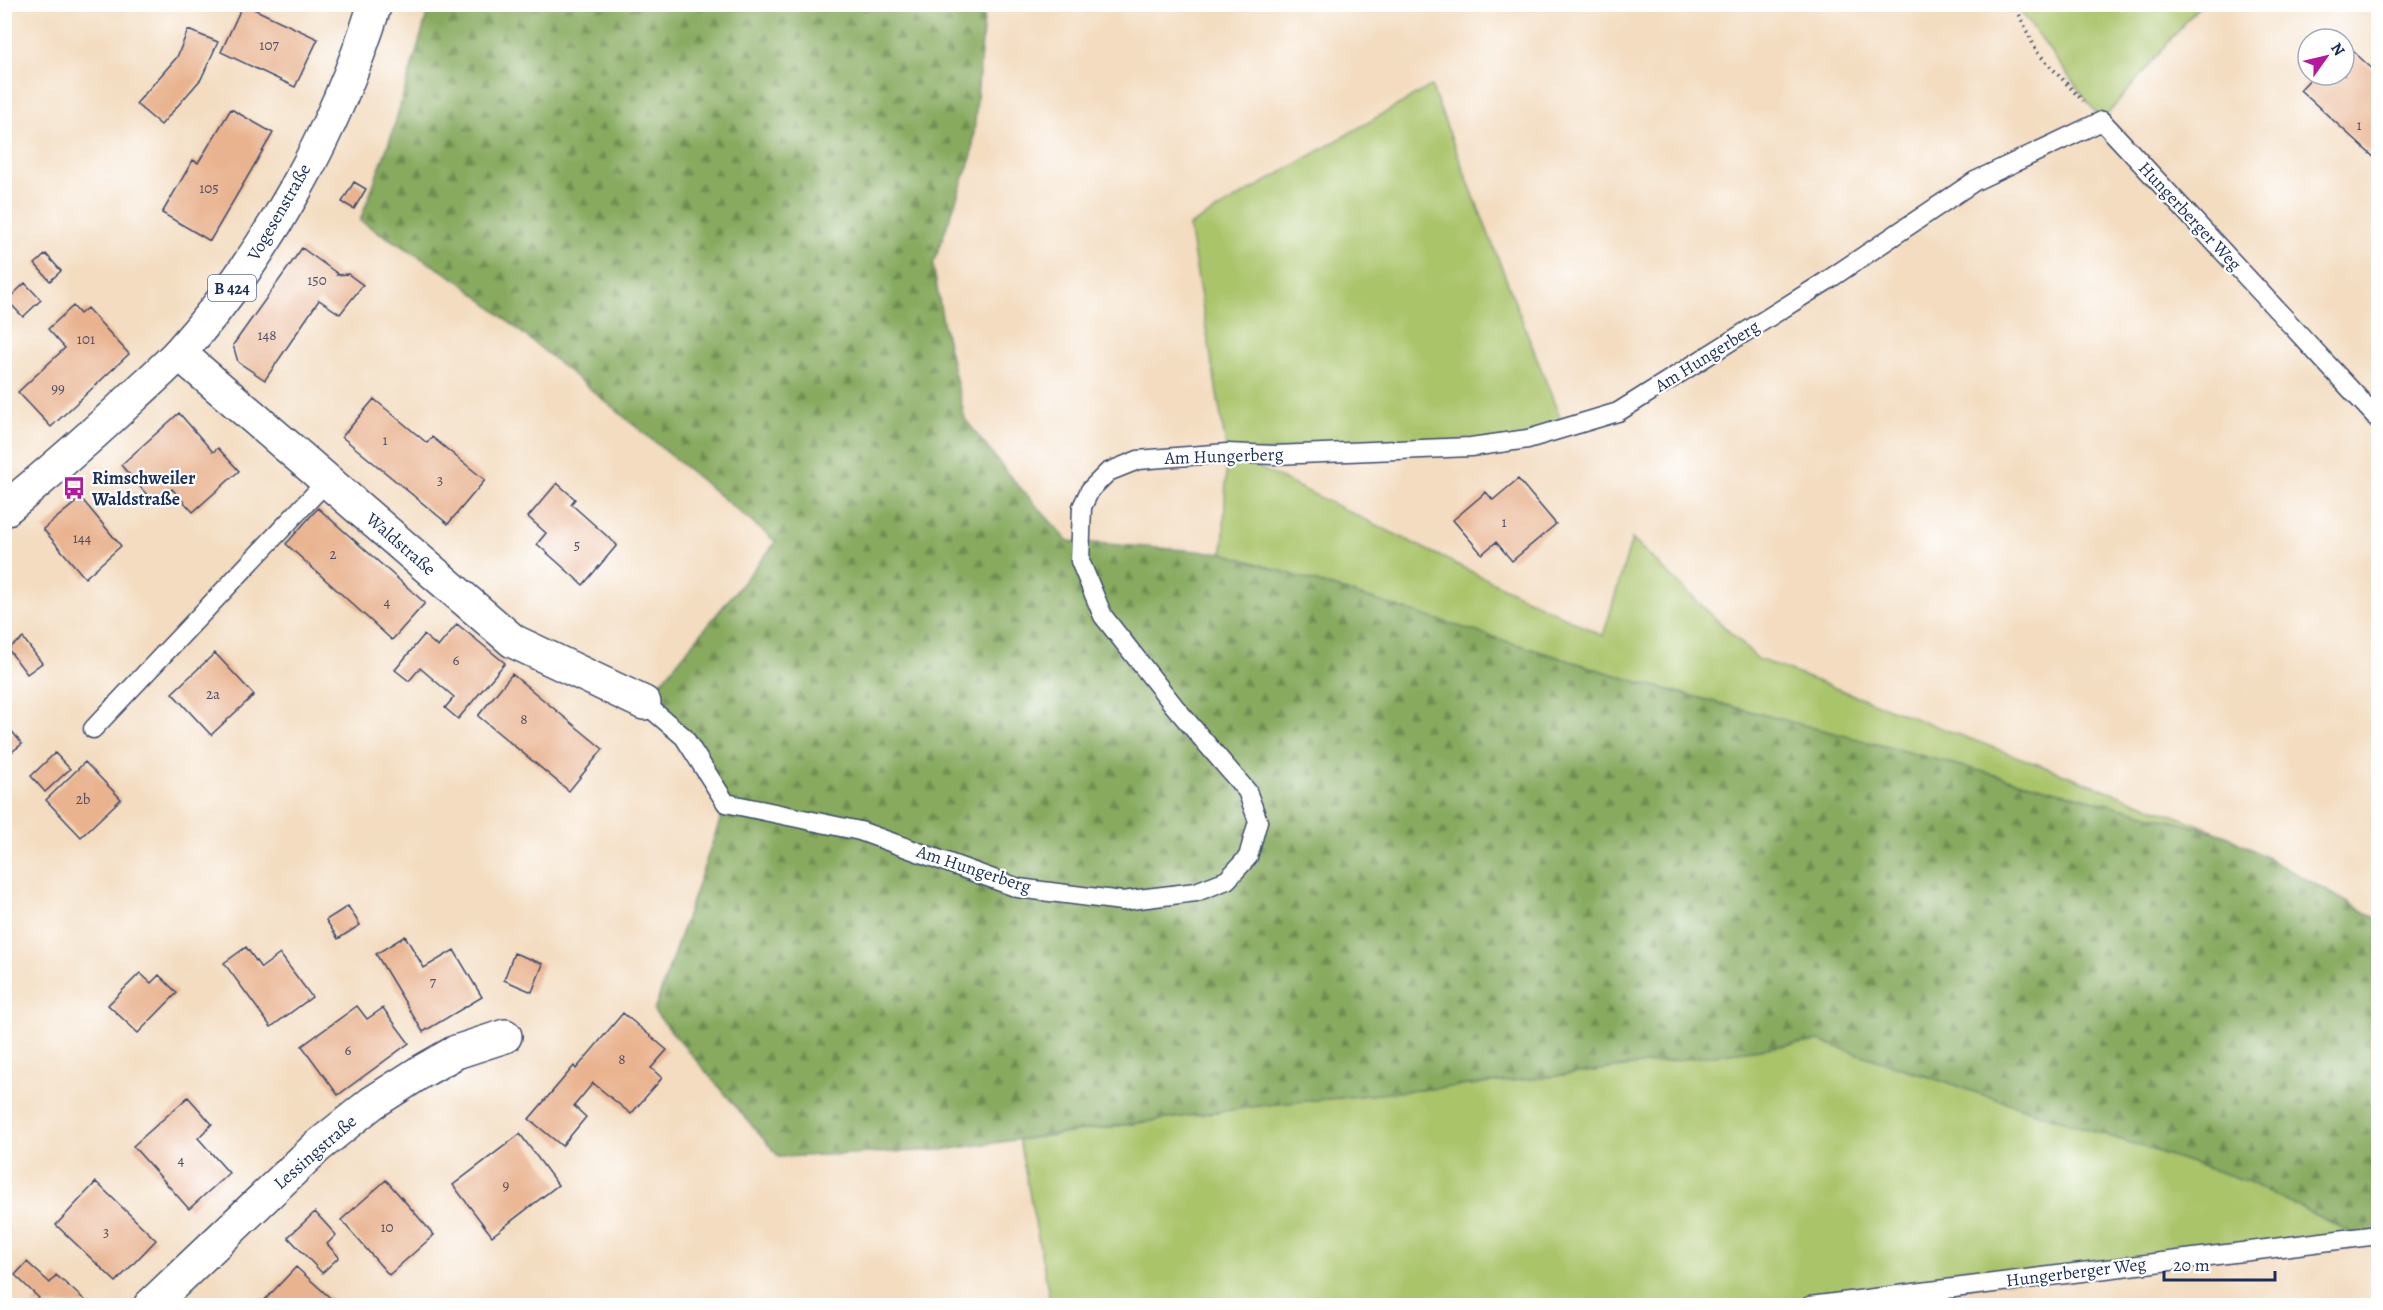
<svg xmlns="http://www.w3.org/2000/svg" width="2383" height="1310" font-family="Alegreya,serif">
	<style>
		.grass { fill: #aac46a; stroke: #627a64; stroke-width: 1.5 }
		.forest { fill: url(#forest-firs); stroke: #516c5e; stroke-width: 1.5 }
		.building { fill: #e9b38f }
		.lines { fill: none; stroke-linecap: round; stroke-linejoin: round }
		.service-casing { stroke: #3b496d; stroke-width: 21 }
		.minor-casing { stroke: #3b496d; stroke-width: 36 }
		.primary-casing { stroke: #3b496d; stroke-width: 36 }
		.path { stroke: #3b496d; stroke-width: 4; stroke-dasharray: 1.5 4.5; stroke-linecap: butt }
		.service { stroke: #fff; stroke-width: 18 }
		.minor { stroke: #fff; stroke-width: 33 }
		.primary { stroke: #fff; stroke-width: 33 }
		.labels { text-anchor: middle; stroke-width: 4.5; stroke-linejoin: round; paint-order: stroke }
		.number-label { font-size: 15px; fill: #4e506a }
		.shield { fill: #fff; stroke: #5f6d8e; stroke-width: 1.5 }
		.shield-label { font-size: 16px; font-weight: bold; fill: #1b2f5e }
		.street-label { font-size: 18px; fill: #1b2f5e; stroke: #fff }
		.poi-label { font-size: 18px; font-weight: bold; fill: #1b2f5e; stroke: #fff; text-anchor: start }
	</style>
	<defs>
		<pattern id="forest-firs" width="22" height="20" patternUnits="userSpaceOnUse" patternTransform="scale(1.5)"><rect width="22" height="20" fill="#87aa5e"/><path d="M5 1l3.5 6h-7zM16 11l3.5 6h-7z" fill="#6e8b51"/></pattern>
	</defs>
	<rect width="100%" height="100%" fill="#fff"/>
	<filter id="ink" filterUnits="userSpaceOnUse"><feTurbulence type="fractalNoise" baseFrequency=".0167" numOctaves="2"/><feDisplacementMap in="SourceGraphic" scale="12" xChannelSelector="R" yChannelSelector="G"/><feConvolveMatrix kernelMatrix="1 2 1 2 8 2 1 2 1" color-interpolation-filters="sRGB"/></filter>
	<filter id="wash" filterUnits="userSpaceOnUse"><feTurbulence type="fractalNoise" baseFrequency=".008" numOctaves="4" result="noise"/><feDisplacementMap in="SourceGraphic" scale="24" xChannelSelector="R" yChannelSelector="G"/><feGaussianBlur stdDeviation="1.35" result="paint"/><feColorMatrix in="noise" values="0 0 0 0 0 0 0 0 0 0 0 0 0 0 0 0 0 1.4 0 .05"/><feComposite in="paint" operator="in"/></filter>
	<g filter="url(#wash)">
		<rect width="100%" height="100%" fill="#f3dcbf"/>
		<!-- grass -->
		<path class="grass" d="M 2016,5 L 2200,5 L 2102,121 Z
			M 1431,86 L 1564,428 L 1528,439 L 1229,453 L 1603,636 L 1632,539 L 1758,659 L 2226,835 L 1638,682 L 1223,553 L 1227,453 L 1189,226 Z
			M 1819,1041 L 2247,1181 L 2360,1237 L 1810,1306 L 1051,1305 L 1019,1140 L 1266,1105 L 1540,1078 Z"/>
		<!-- forest -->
		<path class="forest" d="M 430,5 L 985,5 L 972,155 L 933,265 L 944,328 L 965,419 L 1008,474 L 1068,541 L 1223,553 L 1638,682 L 2226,835 L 2378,919 L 2378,1246 L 2247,1181 L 1819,1041 L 1540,1078 L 1266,1105 L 943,1150 L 779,1157 L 654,1011 L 726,803 L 684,737 L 644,703 L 776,542 L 459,281 L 360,221 L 391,137 Z"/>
		<g id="blocks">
			<!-- building -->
			<path class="building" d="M 243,4 L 318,39 L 295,87 L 221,52 Z
				M 188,30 L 218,42 L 201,79 L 161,125 L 136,104 L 177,57 Z
				M 2344,43 L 2378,74 L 2378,161 L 2300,90 L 2314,75 L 2344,75 Z
				M 231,109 L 273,133 L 210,241 L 162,213 L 193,160 L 198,163 Z
				M 354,182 L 366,189 L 354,209 L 342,202 Z
				M 302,248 L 338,274 L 337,275 L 348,274 L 363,285 L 340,314 L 319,300 L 265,380 L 238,362 L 233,345 Z
				M 46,254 L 61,271 L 50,281 L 35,264 Z
				M 25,283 L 41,300 L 23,317 L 7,300 Z
				M 73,306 L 80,314 L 87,308 L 129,354 L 51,427 L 18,392 L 65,348 L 48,329 Z
				M 374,399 L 427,443 L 432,437 L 485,480 L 448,524 L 342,437 Z
				M 179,413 L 213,452 L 218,448 L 239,471 L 193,512 L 172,489 L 155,504 L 121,465 Z
				M 1518,479 L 1556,524 L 1512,561 L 1496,542 L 1482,554 L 1453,520 L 1486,492 L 1493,500 Z
				M 557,483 L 575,499 L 571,504 L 617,545 L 583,585 L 537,544 L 546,533 L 528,517 Z
				M 81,498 L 121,546 L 85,578 L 43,529 Z
				M 318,508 L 425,603 L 392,640 L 286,544 Z
				M 457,624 L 505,663 L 458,719 L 445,708 L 454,697 L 420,668 L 409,681 L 395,670 L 424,635 L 438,647 Z
				M 23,638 L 42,663 L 27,674 L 8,649 Z
				M 215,653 L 254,695 L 211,735 L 172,693 Z
				M 512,674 L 603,749 L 569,791 L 478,716 Z
				M 11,730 L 22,744 L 5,757 L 5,735 Z
				M 55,753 L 70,769 L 45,792 L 31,776 Z
				M 85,762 L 121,799 L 81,837 L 46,800 Z
				M 348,906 L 360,925 L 338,939 L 326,920 Z
				M 405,936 L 424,968 L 454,950 L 482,997 L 423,1032 L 376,954 Z
				M 246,947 L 261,968 L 280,954 L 312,997 L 271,1027 L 224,963 Z
				M 514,953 L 543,964 L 532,992 L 504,980 Z
				M 140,973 L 151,983 L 159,975 L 177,993 L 138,1033 L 108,1005 Z
				M 357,1006 L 367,1019 L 383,1008 L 409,1043 L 338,1095 L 302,1046 Z
				M 623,1013 L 667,1050 L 651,1068 L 662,1078 L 631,1114 L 593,1083 L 574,1106 L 586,1117 L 562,1146 L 529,1119 L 574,1066 L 576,1069 Z
				M 188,1097 L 212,1124 L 198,1138 L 229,1173 L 189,1209 L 133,1146 Z
				M 520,1134 L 558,1185 L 492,1236 L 453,1185 Z
				M 386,1180 L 434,1235 L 389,1275 L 341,1220 Z
				M 96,1182 L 156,1240 L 116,1282 L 56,1225 Z
				M 315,1212 L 336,1235 L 327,1244 L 339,1257 L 322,1273 L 288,1237 Z
				M 27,1262 L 50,1283 L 56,1275 L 87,1302 L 84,1305 L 32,1305 L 39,1298 L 15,1275 Z
				M 296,1267 L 338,1305 L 260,1305 Z"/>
		</g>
	</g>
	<g filter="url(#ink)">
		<use href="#blocks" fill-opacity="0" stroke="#3b496d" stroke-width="1.5"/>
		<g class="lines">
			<!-- service casing -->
			<g class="service-casing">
				<path id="service" d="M 644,703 L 684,737 L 726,803 L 860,831 L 1018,888 L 1122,901 L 1196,892 L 1227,880 L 1248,857 L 1258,821 L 1247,791 L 1175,707 L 1103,616 L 1080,561 L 1082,507 L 1090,490 L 1108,472 L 1138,460 L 1227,453 L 1274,455 L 1471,447 L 1528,439 L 1618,412 L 1825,282 L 1975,181 L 2102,121 L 2378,419
					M 93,729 L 327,481
					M 1810,1306 L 2378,1235"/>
			</g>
			<!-- minor casing -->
			<g class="minor-casing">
				<path id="minor" d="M 179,353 L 513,641 L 644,703
					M 150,1306 L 317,1147 L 372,1103 L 419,1073 L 456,1052 L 505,1036"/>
			</g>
			<!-- primary casing -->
			<g class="primary-casing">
				<path id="primary" d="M 4,510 C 49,473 92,436 134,396 C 150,381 166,367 180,352 C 269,252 335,132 375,4"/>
			</g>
			<!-- path -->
			<path class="path" d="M 2014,4 L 2037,52 L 2083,101"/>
			<!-- service -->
			<use href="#service" class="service"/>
			<!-- minor -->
			<use href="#minor" class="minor"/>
			<!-- primary -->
			<use href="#primary" class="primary"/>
		</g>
	</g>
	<!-- icons -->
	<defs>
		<g id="bus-bare" transform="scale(1.8)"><path d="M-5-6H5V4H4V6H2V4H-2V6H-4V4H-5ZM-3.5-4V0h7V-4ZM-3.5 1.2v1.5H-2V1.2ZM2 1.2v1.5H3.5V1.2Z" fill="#b5179e" stroke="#fff" stroke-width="2.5" paint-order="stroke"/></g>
	</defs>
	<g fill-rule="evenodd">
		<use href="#bus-bare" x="74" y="488"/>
	</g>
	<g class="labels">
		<!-- number labels -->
		<g class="number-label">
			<text x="269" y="50">107</text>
			<text x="2359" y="130">1</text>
			<text x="209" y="193">105</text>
			<text x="317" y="285">150</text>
			<text x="267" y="340">148</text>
			<text x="86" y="344">101</text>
			<text x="58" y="393">99</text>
			<text x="385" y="445">1</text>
			<text x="440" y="485">3</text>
			<text x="1504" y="527">1</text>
			<text x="82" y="543">144</text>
			<text x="577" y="550">5</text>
			<text x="333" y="559">2</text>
			<text x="387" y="607">4</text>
			<text x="456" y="665">6</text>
			<text x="213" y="699">2a</text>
			<text x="524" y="724">8</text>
			<text x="83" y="804">2b</text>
			<text x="433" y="987">7</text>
			<text x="348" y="1055">6</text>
			<text x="622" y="1064">8</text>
			<text x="181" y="1165">4</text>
			<text x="506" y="1190">9</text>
			<text x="387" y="1232">10</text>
			<text x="106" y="1237">3</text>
		</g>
		<!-- shield labels -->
		<rect class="shield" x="208" y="275" width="48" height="26" rx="4.5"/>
		<g class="shield-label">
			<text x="232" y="294">B 424</text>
		</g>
		<!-- street labels -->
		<g class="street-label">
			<text transform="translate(279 212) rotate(-60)" y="6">Vogesenstraße</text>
			<text transform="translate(2190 216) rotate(47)" y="6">Hungerberger Weg</text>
			<text transform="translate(1707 356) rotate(-32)" y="6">Am Hungerberg</text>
			<text transform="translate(1224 456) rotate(-2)" y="6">Am Hungerberg</text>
			<text transform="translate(401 544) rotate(41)" y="6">Waldstraße</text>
			<text transform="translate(974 869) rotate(18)" y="6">Am Hungerberg</text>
			<text transform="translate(315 1152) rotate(-41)" y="6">Lessingstraße</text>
			<text transform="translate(2076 1272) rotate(-7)" y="6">Hungerberger Weg</text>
		</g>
		<!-- poi labels -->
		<g class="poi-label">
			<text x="92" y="484">Rimschweiler<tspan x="92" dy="21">Waldstraße</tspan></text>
		</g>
	</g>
	<!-- margin -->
	<rect width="2383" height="1310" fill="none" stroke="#fff" stroke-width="24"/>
	<!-- north arrow -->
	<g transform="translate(2326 57) rotate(56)"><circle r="28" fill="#ffffff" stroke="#a4acbf" stroke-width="1.5"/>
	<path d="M0-4.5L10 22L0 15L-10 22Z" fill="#b5179e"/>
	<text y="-9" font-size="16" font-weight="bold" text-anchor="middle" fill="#1b2f5e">N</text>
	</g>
	<!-- scale -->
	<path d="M2164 1271v9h111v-9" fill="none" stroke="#1b2f5e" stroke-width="3"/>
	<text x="2173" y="1271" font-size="18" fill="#1b2f5e" stroke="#ffffff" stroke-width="4.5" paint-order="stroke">20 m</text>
</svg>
